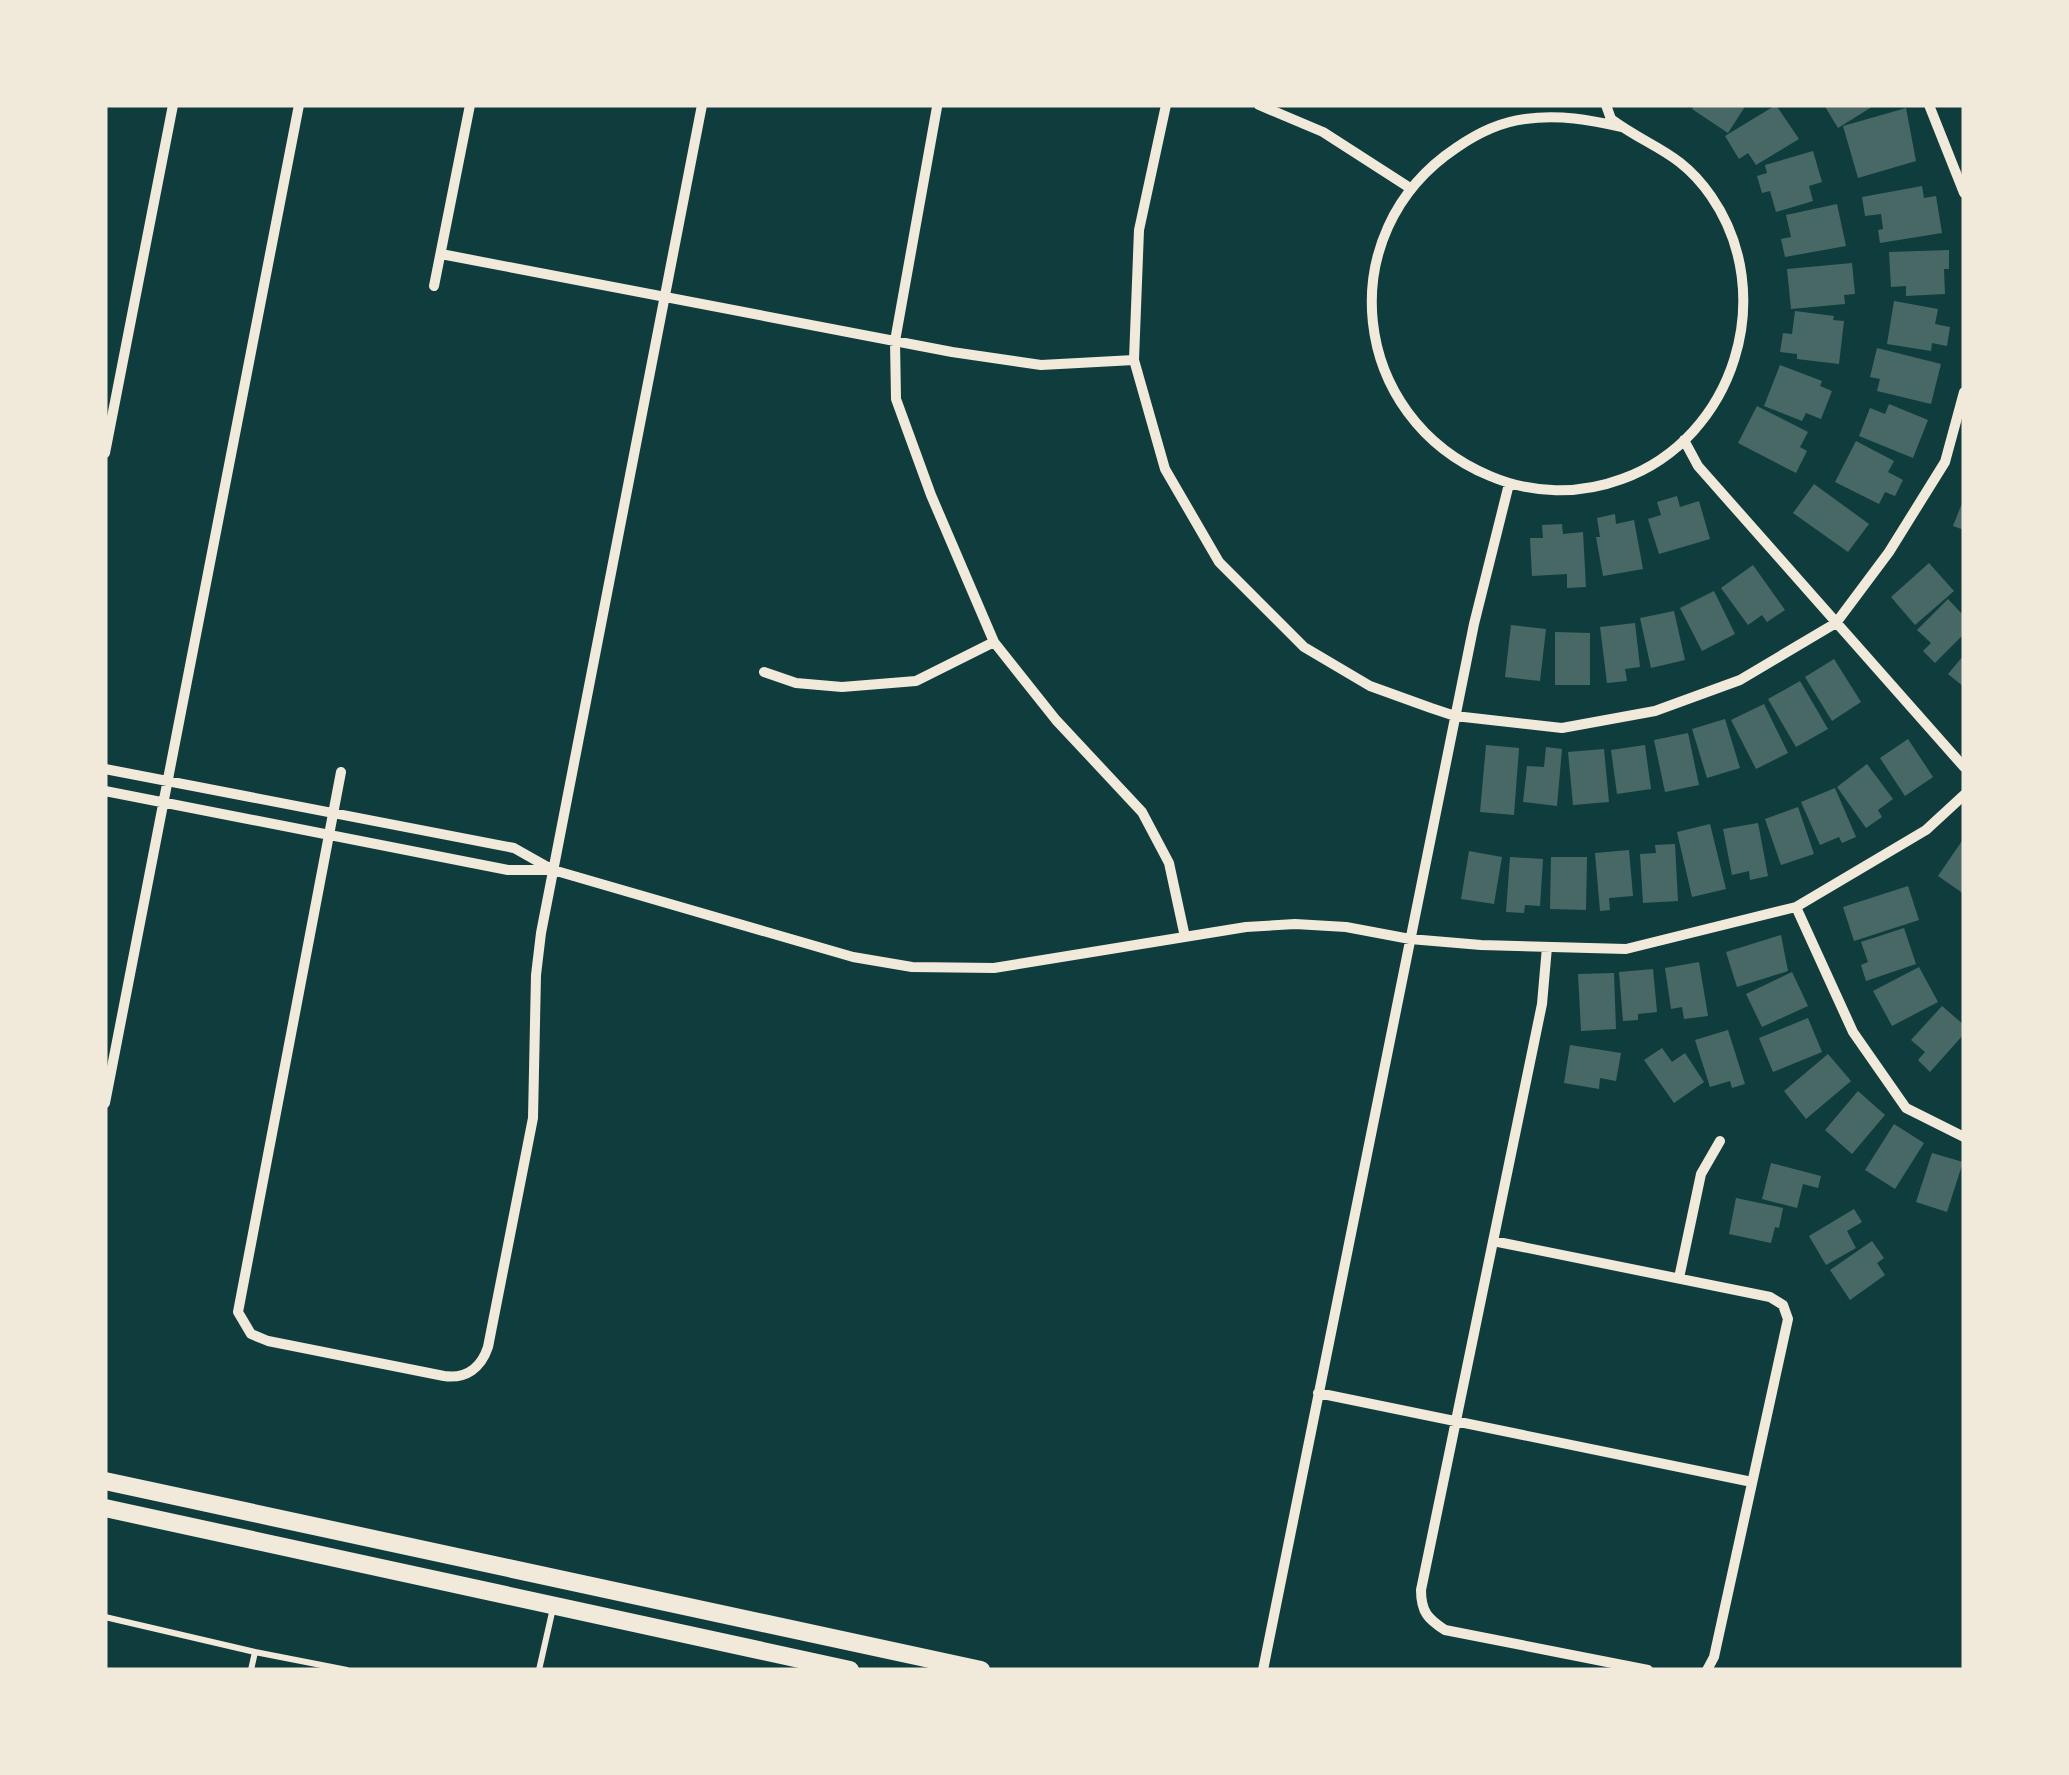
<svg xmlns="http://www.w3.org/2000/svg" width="2069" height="1775" font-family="'Exo 2',sans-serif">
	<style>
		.building { fill: #486865 }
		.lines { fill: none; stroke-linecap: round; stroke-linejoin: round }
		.service { stroke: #f1e9da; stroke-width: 6 }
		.minor { stroke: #f1e9da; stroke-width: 10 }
		.secondary { stroke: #f1e9da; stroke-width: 18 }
	</style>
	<rect width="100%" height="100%" fill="#0f3d3e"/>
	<!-- building -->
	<path class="building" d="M 1695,105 L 1746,105 L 1728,133 L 1692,109 Z
		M 1776,105 L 1799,139 L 1756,165 L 1748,153 L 1739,159 L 1725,136 Z
		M 1824,105 L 1875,105 L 1838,128 Z
		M 1906,108 L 1916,161 L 1858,178 L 1843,126 Z
		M 1813,151 L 1822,182 L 1809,186 L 1813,201 L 1776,212 L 1770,191 L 1762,193 L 1757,176 L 1767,173 L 1765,165 Z
		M 1922,186 L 1924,198 L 1936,196 L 1942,233 L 1880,243 L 1878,230 L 1883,229 L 1881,214 L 1865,216 L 1862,197 Z
		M 1837,204 L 1846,246 L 1785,257 L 1781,239 L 1791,237 L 1786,215 Z
		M 1949,250 L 1949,269 L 1944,269 L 1945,294 L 1906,296 L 1906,286 L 1891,287 L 1889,252 Z
		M 1852,263 L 1855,294 L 1844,295 L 1845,304 L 1791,309 L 1787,269 Z
		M 1894,301 L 1938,309 L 1935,324 L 1950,327 L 1947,346 L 1932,343 L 1931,351 L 1887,344 Z
		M 1795,311 L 1834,316 L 1833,320 L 1844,321 L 1839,364 L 1797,359 L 1797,354 L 1780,352 L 1783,333 L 1792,334 Z
		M 1877,348 L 1941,364 L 1931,404 L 1877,391 L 1880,379 L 1870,377 Z
		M 1780,365 L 1822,381 L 1820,386 L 1832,391 L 1821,419 L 1806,413 L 1802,421 L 1764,406 Z
		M 1889,404 L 1928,420 L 1913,458 L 1859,436 L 1870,408 L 1885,414 Z
		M 1757,406 L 1808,432 L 1800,447 L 1807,451 L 1796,473 L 1738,443 Z
		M 1856,441 L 1894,461 L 1888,472 L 1903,480 L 1895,496 L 1885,492 L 1879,504 L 1835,482 Z
		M 1814,484 L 1869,524 L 1848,552 L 1793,513 Z
		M 1677,496 L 1680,507 L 1699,501 L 1710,539 L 1659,554 L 1648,519 L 1661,515 L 1657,502 Z
		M 1964,498 L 1964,530 L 1953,526 Z
		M 1615,514 L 1616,524 L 1634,520 L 1643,569 L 1603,576 L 1596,537 L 1600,537 L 1597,518 Z
		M 1562,524 L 1563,534 L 1583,532 L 1586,587 L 1567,588 L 1567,574 L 1532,576 L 1530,538 L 1543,538 L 1542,525 Z
		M 1929,563 L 1954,591 L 1915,625 L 1891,597 Z
		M 1753,565 L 1785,610 L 1767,622 L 1762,615 L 1748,625 L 1721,588 Z
		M 1714,591 L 1735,634 L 1702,651 L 1680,608 Z
		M 1948,599 L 1964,616 L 1964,634 L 1935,663 L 1923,651 L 1931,643 L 1917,630 Z
		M 1674,611 L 1685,660 L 1651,668 L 1640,618 Z
		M 1635,623 L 1640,667 L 1625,669 L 1627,681 L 1607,683 L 1600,627 Z
		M 1511,625 L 1546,629 L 1540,681 L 1505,677 Z
		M 1555,632 L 1590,633 L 1590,685 L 1555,685 Z
		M 1964,655 L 1964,687 L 1948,674 Z
		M 1834,659 L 1861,702 L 1832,721 L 1805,677 Z
		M 1800,681 L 1828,729 L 1796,747 L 1768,699 Z
		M 1764,704 L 1788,753 L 1756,769 L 1731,720 Z
		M 1725,719 L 1740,768 L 1707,778 L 1692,729 Z
		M 1688,733 L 1699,785 L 1665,792 L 1654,740 Z
		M 1908,739 L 1933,777 L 1905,796 L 1880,758 Z
		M 1486,745 L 1519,748 L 1514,815 L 1480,812 Z
		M 1645,745 L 1651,789 L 1617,794 L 1611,750 Z
		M 1546,747 L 1562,749 L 1557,806 L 1523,802 L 1527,766 L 1544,767 Z
		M 1604,749 L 1609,802 L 1573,805 L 1568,752 Z
		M 1867,764 L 1893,799 L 1878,810 L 1882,817 L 1866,828 L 1837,787 Z
		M 1835,788 L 1856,837 L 1842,843 L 1839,837 L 1820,845 L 1801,802 Z
		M 1798,807 L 1814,854 L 1781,865 L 1765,819 Z
		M 1758,823 L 1768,876 L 1750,880 L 1749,871 L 1732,875 L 1723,829 Z
		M 1710,824 L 1726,889 L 1692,897 L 1677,832 Z
		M 1964,838 L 1964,894 L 1938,876 Z
		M 1675,844 L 1678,901 L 1643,903 L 1640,854 L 1656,853 L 1655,845 Z
		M 1629,850 L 1633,896 L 1609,898 L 1610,910 L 1600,911 L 1595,853 Z
		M 1469,851 L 1502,857 L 1494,904 L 1461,899 Z
		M 1510,857 L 1543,859 L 1540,906 L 1525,905 L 1524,913 L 1506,912 Z
		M 1551,857 L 1587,857 L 1586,910 L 1550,909 Z
		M 1908,886 L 1919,920 L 1854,941 L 1843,907 Z
		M 1904,928 L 1916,964 L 1866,981 L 1861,965 L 1868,962 L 1861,942 Z
		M 1781,935 L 1788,971 L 1737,987 L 1726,952 Z
		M 1699,962 L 1708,1016 L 1684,1019 L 1682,1007 L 1671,1009 L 1665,968 Z
		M 1919,967 L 1938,1002 L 1892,1026 L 1873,991 Z
		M 1653,969 L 1657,1012 L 1638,1014 L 1638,1020 L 1623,1021 L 1619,972 Z
		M 1792,972 L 1808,1006 L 1762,1027 L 1746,994 Z
		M 1614,973 L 1616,1029 L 1581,1031 L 1578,974 Z
		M 1942,1006 L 1964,1025 L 1964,1034 L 1930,1072 L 1918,1060 L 1925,1052 L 1911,1040 Z
		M 1808,1018 L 1822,1052 L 1773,1072 L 1759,1038 Z
		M 1728,1030 L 1745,1084 L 1732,1088 L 1730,1081 L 1710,1087 L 1695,1040 Z
		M 1570,1045 L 1621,1053 L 1616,1081 L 1600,1078 L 1599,1089 L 1564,1083 Z
		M 1662,1048 L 1672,1062 L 1685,1053 L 1704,1082 L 1674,1103 L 1644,1060 Z
		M 1828,1054 L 1851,1081 L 1806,1119 L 1784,1091 Z
		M 1858,1091 L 1885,1115 L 1852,1154 L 1825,1130 Z
		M 1894,1124 L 1924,1143 L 1895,1189 L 1865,1170 Z
		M 1932,1153 L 1963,1162 L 1947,1212 L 1916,1202 Z
		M 1771,1163 L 1821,1176 L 1818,1188 L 1803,1184 L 1797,1208 L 1762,1199 Z
		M 1736,1198 L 1783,1208 L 1779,1228 L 1775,1227 L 1771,1243 L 1729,1234 Z
		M 1854,1209 L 1862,1222 L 1847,1231 L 1856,1248 L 1826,1265 L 1809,1236 Z
		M 1872,1241 L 1884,1258 L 1877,1263 L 1885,1275 L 1850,1300 L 1830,1270 Z"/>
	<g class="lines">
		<!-- service -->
		<path class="service" d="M 105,1617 L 255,1652 L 251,1670
			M 255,1652 L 347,1670
			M 539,1670 L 553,1608"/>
		<!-- minor -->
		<path class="minor" d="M 1166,105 L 1139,230 L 1134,360 L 1165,469 L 1219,562 L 1304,647 L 1370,686 L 1431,708 L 1455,716 L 1562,728 L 1655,711 L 1740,680 L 1836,623 L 1889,552 L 1945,462 L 1964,392
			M 1259,105 L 1323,132 L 1410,188
			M 1606,105 L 1611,119 C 1650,148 1680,151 1711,196 C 1779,294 1735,438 1622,479 C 1579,495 1532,494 1490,476 C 1350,418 1329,233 1456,148 C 1476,134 1501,122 1525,119 C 1559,114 1590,120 1622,127
			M 1929,105 L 1964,193
			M 937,107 L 895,341 L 896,399 L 931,495 L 994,642 L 1056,720 L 1142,812 L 1169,863 L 1185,937
			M 441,254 L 952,352 L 1041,365 L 1134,360
			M 434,286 L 470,105
			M 1684,440 L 1698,466 L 1964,767
			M 105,453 L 173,105
			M 764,672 L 796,683 L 842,687 L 916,681 L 994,642
			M 105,769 L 514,848 L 553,870
			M 341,772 L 238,1312 L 251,1334 L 268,1341 L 444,1376 C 466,1379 481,1368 488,1347 L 533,1118 L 536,975 L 541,933 L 702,105
			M 105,791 L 508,870 L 553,870 L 853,957 L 912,967 L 994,968 L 1246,927 L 1295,924 L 1346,927 L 1410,939 L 1481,945 L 1626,949 L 1796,907 L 1926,830 L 1964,795
			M 1796,907 L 1853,1032 L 1906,1108 L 1964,1137
			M 1547,947 L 1542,1004 L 1421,1590 C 1421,1612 1428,1619 1445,1630 L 1648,1670
			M 105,1103 L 299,105
			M 1493,1241 L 1770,1297 L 1783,1305 L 1788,1319 L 1714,1657 L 1707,1670
			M 1679,1278 L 1701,1174 L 1720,1141
			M 1318,1393 L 1752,1482
			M 1263,1670 L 1474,624 L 1509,484"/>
		<!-- secondary -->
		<path class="secondary" d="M 105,1481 L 981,1670
			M 105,1508 L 850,1670"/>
	</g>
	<!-- border -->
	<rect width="2069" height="1775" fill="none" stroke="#f1e9da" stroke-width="215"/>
</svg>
